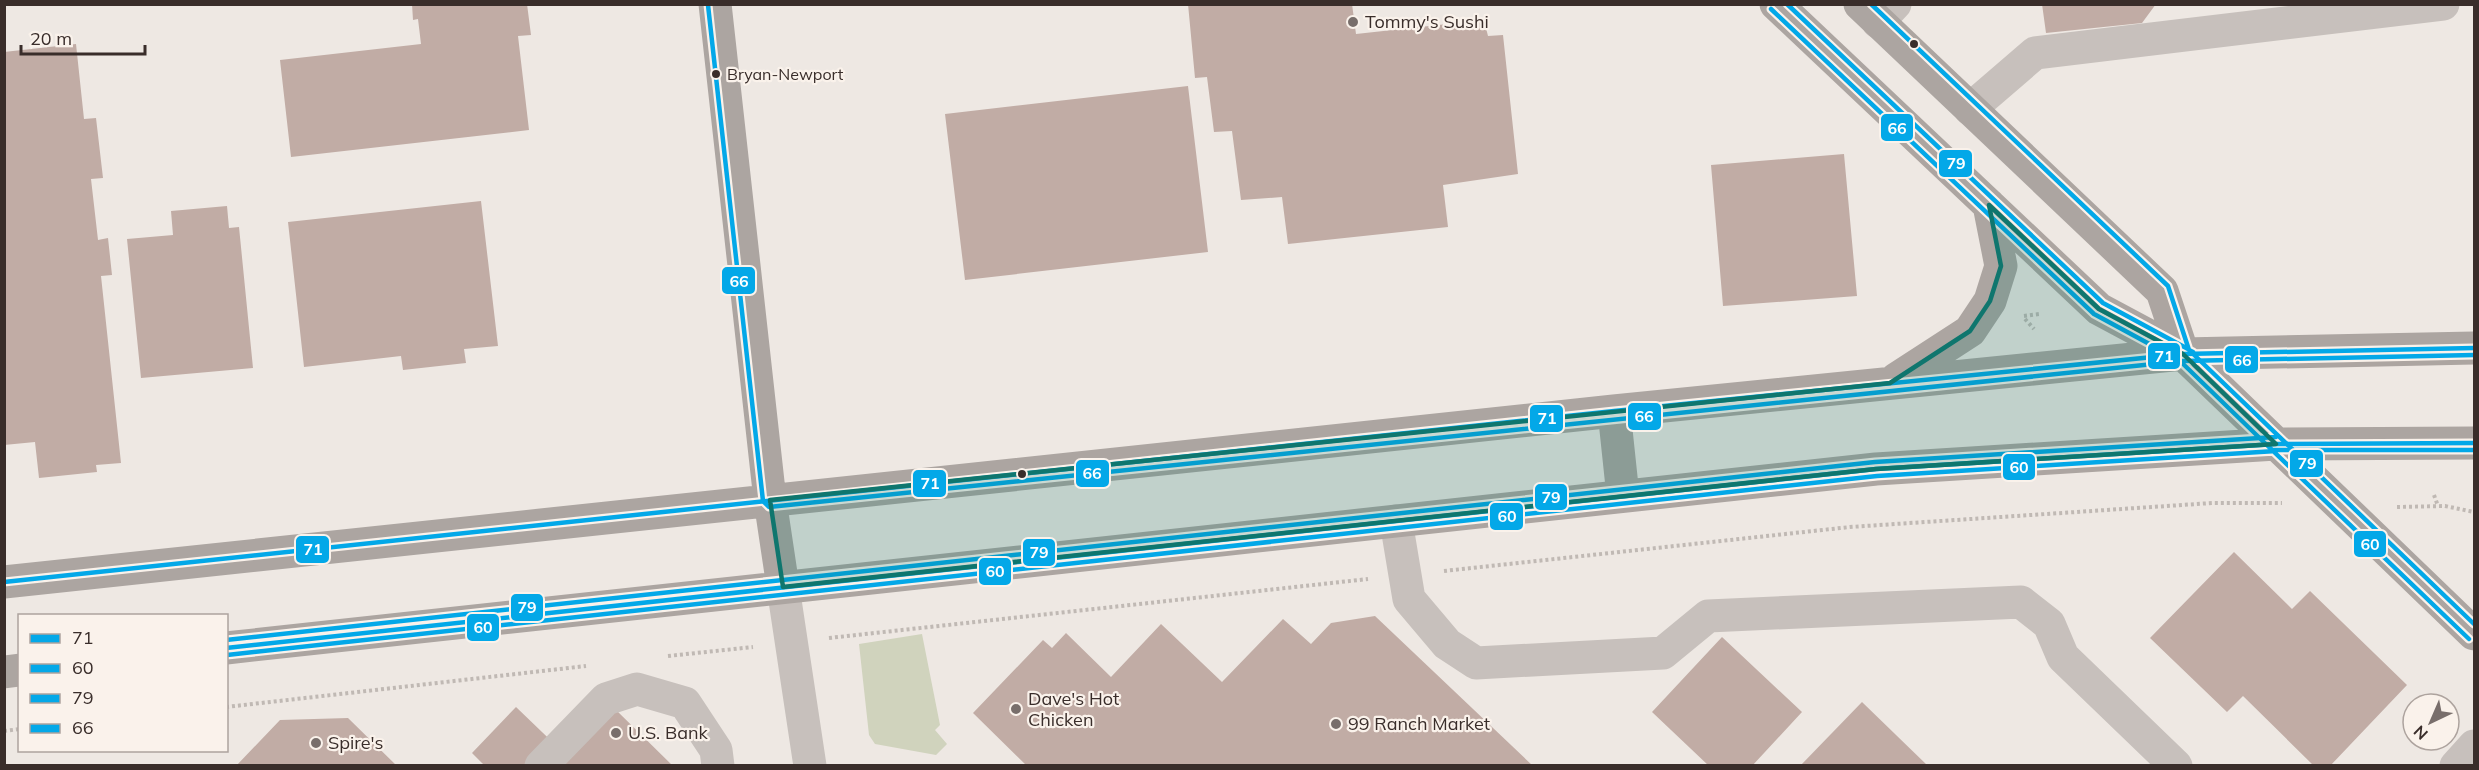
<svg xmlns="http://www.w3.org/2000/svg" width="2479" height="770" font-family="Mulish,sans-serif">
	<style>
		.green { fill: #d0d3bd }
		.building { fill: #c1aca5 }
		.lines { fill: none; stroke-linecap: round; stroke-linejoin: round }
		.path { stroke: #c0b9b4; stroke-width: 4; stroke-dasharray: 3 3; stroke-linecap: butt }
		.minor { stroke: #c7c0bc; stroke-width: 33 }
		.major { stroke: #aca5a1; stroke-width: 33 }
		.bus-1-casing { stroke: #faf2eb; stroke-width: 9 }
		.bus-2-casing { stroke: #faf2eb; stroke-width: 9 }
		.bus-3-casing { stroke: #faf2eb; stroke-width: 9 }
		.bus-4-casing { stroke: #faf2eb; stroke-width: 9 }
		.bus-1 { stroke: #03a8e8; stroke-width: 4.5 }
		.bus-2 { stroke: #03a8e8; stroke-width: 4.5 }
		.bus-3 { stroke: #03a8e8; stroke-width: 4.5 }
		.bus-4 { stroke: #03a8e8; stroke-width: 4.5 }
		.marked { fill: #0f766e; fill-opacity: 0.2; stroke: #0f766e; stroke-width: 4.5; stroke-linejoin: round }
		.poi-dot { fill: #786e6b; stroke: #faf2eb; stroke-width: 2 }
		.bus-dot { fill: #392d2a; stroke: #faf2eb; stroke-width: 2 }
		.labels { text-anchor: middle; stroke-width: 4.5; stroke-linejoin: round; paint-order: stroke }
		.bus-label { font-size: 16px; fill: #392d2a; stroke: #faf2eb; text-anchor: start }
		.poi-label { font-size: 18px; fill: #392d2a; stroke: #faf2eb; text-anchor: start }
		.line-badge { stroke: #faf2eb; stroke-width: 2 }
		.badge-label { font-size: 16px; text-anchor: middle; font-weight: bold; fill: #fff }
	</style>
	<rect width="100%" height="100%" fill="#eee8e3"/>
	<!-- green -->
	<path class="green" d="M 922,634 L 940,725 L 935,730 L 947,744 L 936,755 L 875,744 L 869,735 L 859,644 Z"/>
	<!-- building -->
	<path class="building" d="M 412,4 L 527,4 L 531,35 L 518,36 L 529,130 L 291,157 L 280,60 L 421,44 L 418,19 L 413,20 Z
		M 1188,4 L 1352,4 L 1356,34 L 1484,20 L 1488,36 L 1503,35 L 1518,174 L 1443,185 L 1448,227 L 1288,244 L 1282,197 L 1241,200 L 1232,131 L 1214,132 L 1207,77 L 1195,78 Z
		M 2042,4 L 2156,4 L 2142,23 L 2046,33 Z
		M 76,44 L 84,119 L 96,118 L 103,178 L 91,179 L 98,240 L 108,238 L 112,275 L 101,276 L 121,463 L 96,465 L 97,472 L 39,478 L 35,442 L 4,445 L 4,52 Z
		M 1188,86 L 1208,252 L 965,280 L 945,114 Z
		M 1844,154 L 1857,296 L 1723,306 L 1711,165 Z
		M 481,201 L 498,346 L 464,349 L 466,363 L 403,370 L 401,356 L 304,367 L 288,222 Z
		M 227,206 L 229,228 L 239,227 L 253,368 L 141,378 L 127,239 L 173,235 L 171,211 Z
		M 2234,552 L 2292,609 L 2310,591 L 2407,685 L 2330,766 L 2314,766 L 2243,696 L 2227,712 L 2150,638 Z
		M 1375,616 L 1533,766 L 1027,766 L 973,713 L 1043,640 L 1052,648 L 1066,633 L 1111,677 L 1161,624 L 1222,682 L 1283,619 L 1311,644 L 1331,623 Z
		M 1722,637 L 1802,712 L 1752,766 L 1709,766 L 1652,712 Z
		M 1862,702 L 1928,766 L 1800,766 Z
		M 516,707 L 568,757 L 615,709 L 673,766 L 485,766 L 472,753 Z
		M 348,718 L 397,766 L 236,766 L 280,720 Z"/>
	<g class="lines">
		<!-- path -->
		<path class="path" d="M 2024,316 L 2039,314
			M 2025,319 L 2034,329
			M 2434,495 L 2438,506
			M 2397,507 L 2445,506 L 2474,512
			M 1444,571 L 1850,527 L 2212,503 L 2282,503
			M 829,638 L 1368,579
			M 668,656 L 753,647
			M 226,707 L 586,666
			M 4,731 L 20,729"/>
		<!-- minor -->
		<path class="minor" d="M 1878,22 L 1895,4
			M 1970,109 L 2035,53 L 2443,4
			M 1396,521 L 1409,599 L 1447,644 L 1476,663 L 1663,653 L 1708,616 L 2021,602 L 2049,624 L 2063,657 L 2176,766
			M 783,587 L 810,766
			M 541,766 L 606,699 L 637,689 L 685,703 L 716,750 L 718,766
			M 2456,766 L 2474,746"/>
		<!-- major -->
		<path class="major" d="M 715,4 L 770,500 L 783,587
			M 1776,4 L 2099,309 L 2183,354 L 2474,634
			M 1860,4 L 2162,291 L 2183,354
			M 1896,379 L 1970,331 L 1990,301 L 2001,266 L 1989,205
			M 1614,411 L 1623,496
			M 4,582 L 1614,411 L 2183,354 L 2474,348
			M 226,648 L 1876,469 L 2276,444 L 2474,443
			M 4,672 L 20,670"/>
		<!-- bus-1 casing -->
		<g class="bus-1-casing">
			<path id="bus-1" d="M 4,582 L 1614,411 L 2183,354 L 2474,348
				M 226,648 L 1876,469 L 2276,444 L 2474,443"/>
		</g>
		<!-- bus-2 casing -->
		<g class="bus-2-casing">
			<path id="bus-2" d="M 2271,449 L 2469,639
				M 227,655 L 1877,476 L 2276,451"/>
		</g>
		<!-- bus-3 casing -->
		<g class="bus-3-casing">
			<path id="bus-3" d="M 1787,4 L 2103,303 L 2188,349 L 2474,624
				M 1871,4 L 2168,286 L 2189,350 L 2193,352
				M 226,640 L 1875,462 L 2276,437"/>
		</g>
		<!-- bus-4 casing -->
		<g class="bus-4-casing">
			<path id="bus-4" d="M 708,5 L 763,501 L 769,507 L 2183,361 L 2474,355
				M 1771,9 L 2094,314 L 2179,360 L 2272,450 L 2474,450"/>
		</g>
		<!-- bus-1 -->
		<use href="#bus-1" class="bus-1"/>
		<!-- bus-2 -->
		<use href="#bus-2" class="bus-2"/>
		<!-- bus-3 -->
		<use href="#bus-3" class="bus-3"/>
		<!-- bus-4 -->
		<use href="#bus-4" class="bus-4"/>
	</g>
	<!-- marked area -->
	<path class="marked" d="M 1989,205 L 2099,309 L 2183,354 L 2276,444 L 1876,469 L 783,587 L 770,500 L 1890,383 L 1970,331 L 1990,301 L 2001,266 Z"/>
	<!-- markers -->
	<g class="poi-dot">
		<circle cx="1353" cy="22" r="6"/>
		<circle cx="1016" cy="709" r="6"/>
		<circle cx="1336" cy="724" r="6"/>
		<circle cx="616" cy="733" r="6"/>
		<circle cx="316" cy="743" r="6"/>
	</g>
	<g class="bus-dot">
		<circle cx="1914" cy="44" r="5"/>
		<circle cx="716" cy="74" r="5"/>
		<circle cx="1022" cy="474" r="5"/>
	</g>
	<g class="labels">
		<!-- bus labels -->
		<g class="bus-label">
			<text x="727" y="80">Bryan-Newport</text>
		</g>
		<!-- poi labels -->
		<g class="poi-label">
			<text x="1365" y="28">Tommy's Sushi</text>
			<text x="1028" y="705">Dave's Hot<tspan x="1028" dy="21">Chicken</tspan></text>
			<text x="1348" y="730">99 Ranch Market</text>
			<text x="628" y="739">U.S. Bank</text>
			<text x="328" y="749">Spire's</text>
		</g>
	</g>
	<g class="line-badge">
		<rect x="1880" y="113" width="34" height="29" rx="6" fill="#03a8e8"/>
		<rect x="1938" y="149" width="35" height="29" rx="6" fill="#03a8e8"/>
		<rect x="721" y="266" width="35" height="29" rx="6" fill="#03a8e8"/>
		<rect x="2147" y="342" width="34" height="28" rx="6" fill="#03a8e8"/>
		<rect x="2224" y="345" width="35" height="29" rx="6" fill="#03a8e8"/>
		<rect x="1627" y="402" width="35" height="29" rx="6" fill="#03a8e8"/>
		<rect x="1529" y="404" width="35" height="29" rx="6" fill="#03a8e8"/>
		<rect x="2289" y="449" width="35" height="29" rx="6" fill="#03a8e8"/>
		<rect x="2002" y="453" width="34" height="28" rx="6" fill="#03a8e8"/>
		<rect x="1075" y="459" width="35" height="29" rx="6" fill="#03a8e8"/>
		<rect x="912" y="469" width="35" height="29" rx="6" fill="#03a8e8"/>
		<rect x="1534" y="483" width="34" height="28" rx="6" fill="#03a8e8"/>
		<rect x="1489" y="502" width="35" height="29" rx="6" fill="#03a8e8"/>
		<rect x="2353" y="530" width="34" height="28" rx="6" fill="#03a8e8"/>
		<rect x="295" y="535" width="35" height="29" rx="6" fill="#03a8e8"/>
		<rect x="1022" y="538" width="34" height="29" rx="6" fill="#03a8e8"/>
		<rect x="978" y="557" width="34" height="29" rx="6" fill="#03a8e8"/>
		<rect x="510" y="593" width="34" height="29" rx="6" fill="#03a8e8"/>
		<rect x="466" y="613" width="34" height="29" rx="6" fill="#03a8e8"/>
	</g>
	<g class="badge-label">
		<text x="1897" y="134">66</text>
		<text x="1956" y="169">79</text>
		<text x="739" y="287">66</text>
		<text x="2164" y="362">71</text>
		<text x="2242" y="366">66</text>
		<text x="1644" y="422">66</text>
		<text x="1547" y="424">71</text>
		<text x="2307" y="469">79</text>
		<text x="2019" y="473">60</text>
		<text x="1092" y="479">66</text>
		<text x="930" y="489">71</text>
		<text x="1551" y="503">79</text>
		<text x="1507" y="522">60</text>
		<text x="2370" y="550">60</text>
		<text x="313" y="555">71</text>
		<text x="1039" y="558">79</text>
		<text x="995" y="577">60</text>
		<text x="527" y="613">79</text>
		<text x="483" y="633">60</text>
	</g>
	<!-- border -->
	<rect width="2479" height="770" fill="none" stroke="#392d2a" stroke-width="12"/>
	<!-- legend -->
	<rect x="18" y="614" width="210" height="138" fill="#faf2eb" stroke="#ada39e" stroke-width="1.5"/>
	<rect x="30" y="634" width="30" height="9" fill="#03a8e8" stroke="#ada39e" stroke-width="1.5"/>
	<text x="72" y="644" font-size="18" fill="#392d2a">71</text>
	<rect x="30" y="664" width="30" height="9" fill="#03a8e8" stroke="#ada39e" stroke-width="1.5"/>
	<text x="72" y="674" font-size="18" fill="#392d2a">60</text>
	<rect x="30" y="694" width="30" height="9" fill="#03a8e8" stroke="#ada39e" stroke-width="1.5"/>
	<text x="72" y="704" font-size="18" fill="#392d2a">79</text>
	<rect x="30" y="724" width="30" height="9" fill="#03a8e8" stroke="#ada39e" stroke-width="1.5"/>
	<text x="72" y="734" font-size="18" fill="#392d2a">66</text>
	<!-- north arrow -->
	<g transform="translate(2431 722) rotate(224)"><circle r="28" fill="#faf2eb" stroke="#ada39e" stroke-width="1.5"/>
	<path d="M0-4.5L10 22L0 15L-10 22Z" fill="#786e6b"/>
	<text y="-9" font-size="16" font-weight="bold" text-anchor="middle" fill="#392d2a">N</text>
	</g>
	<!-- scale -->
	<path d="M21 45v9h124v-9" fill="none" stroke="#392d2a" stroke-width="3"/>
	<text x="30" y="45" font-size="18" fill="#392d2a" stroke="#faf2eb" stroke-width="4.5" paint-order="stroke">20 m</text>
</svg>
